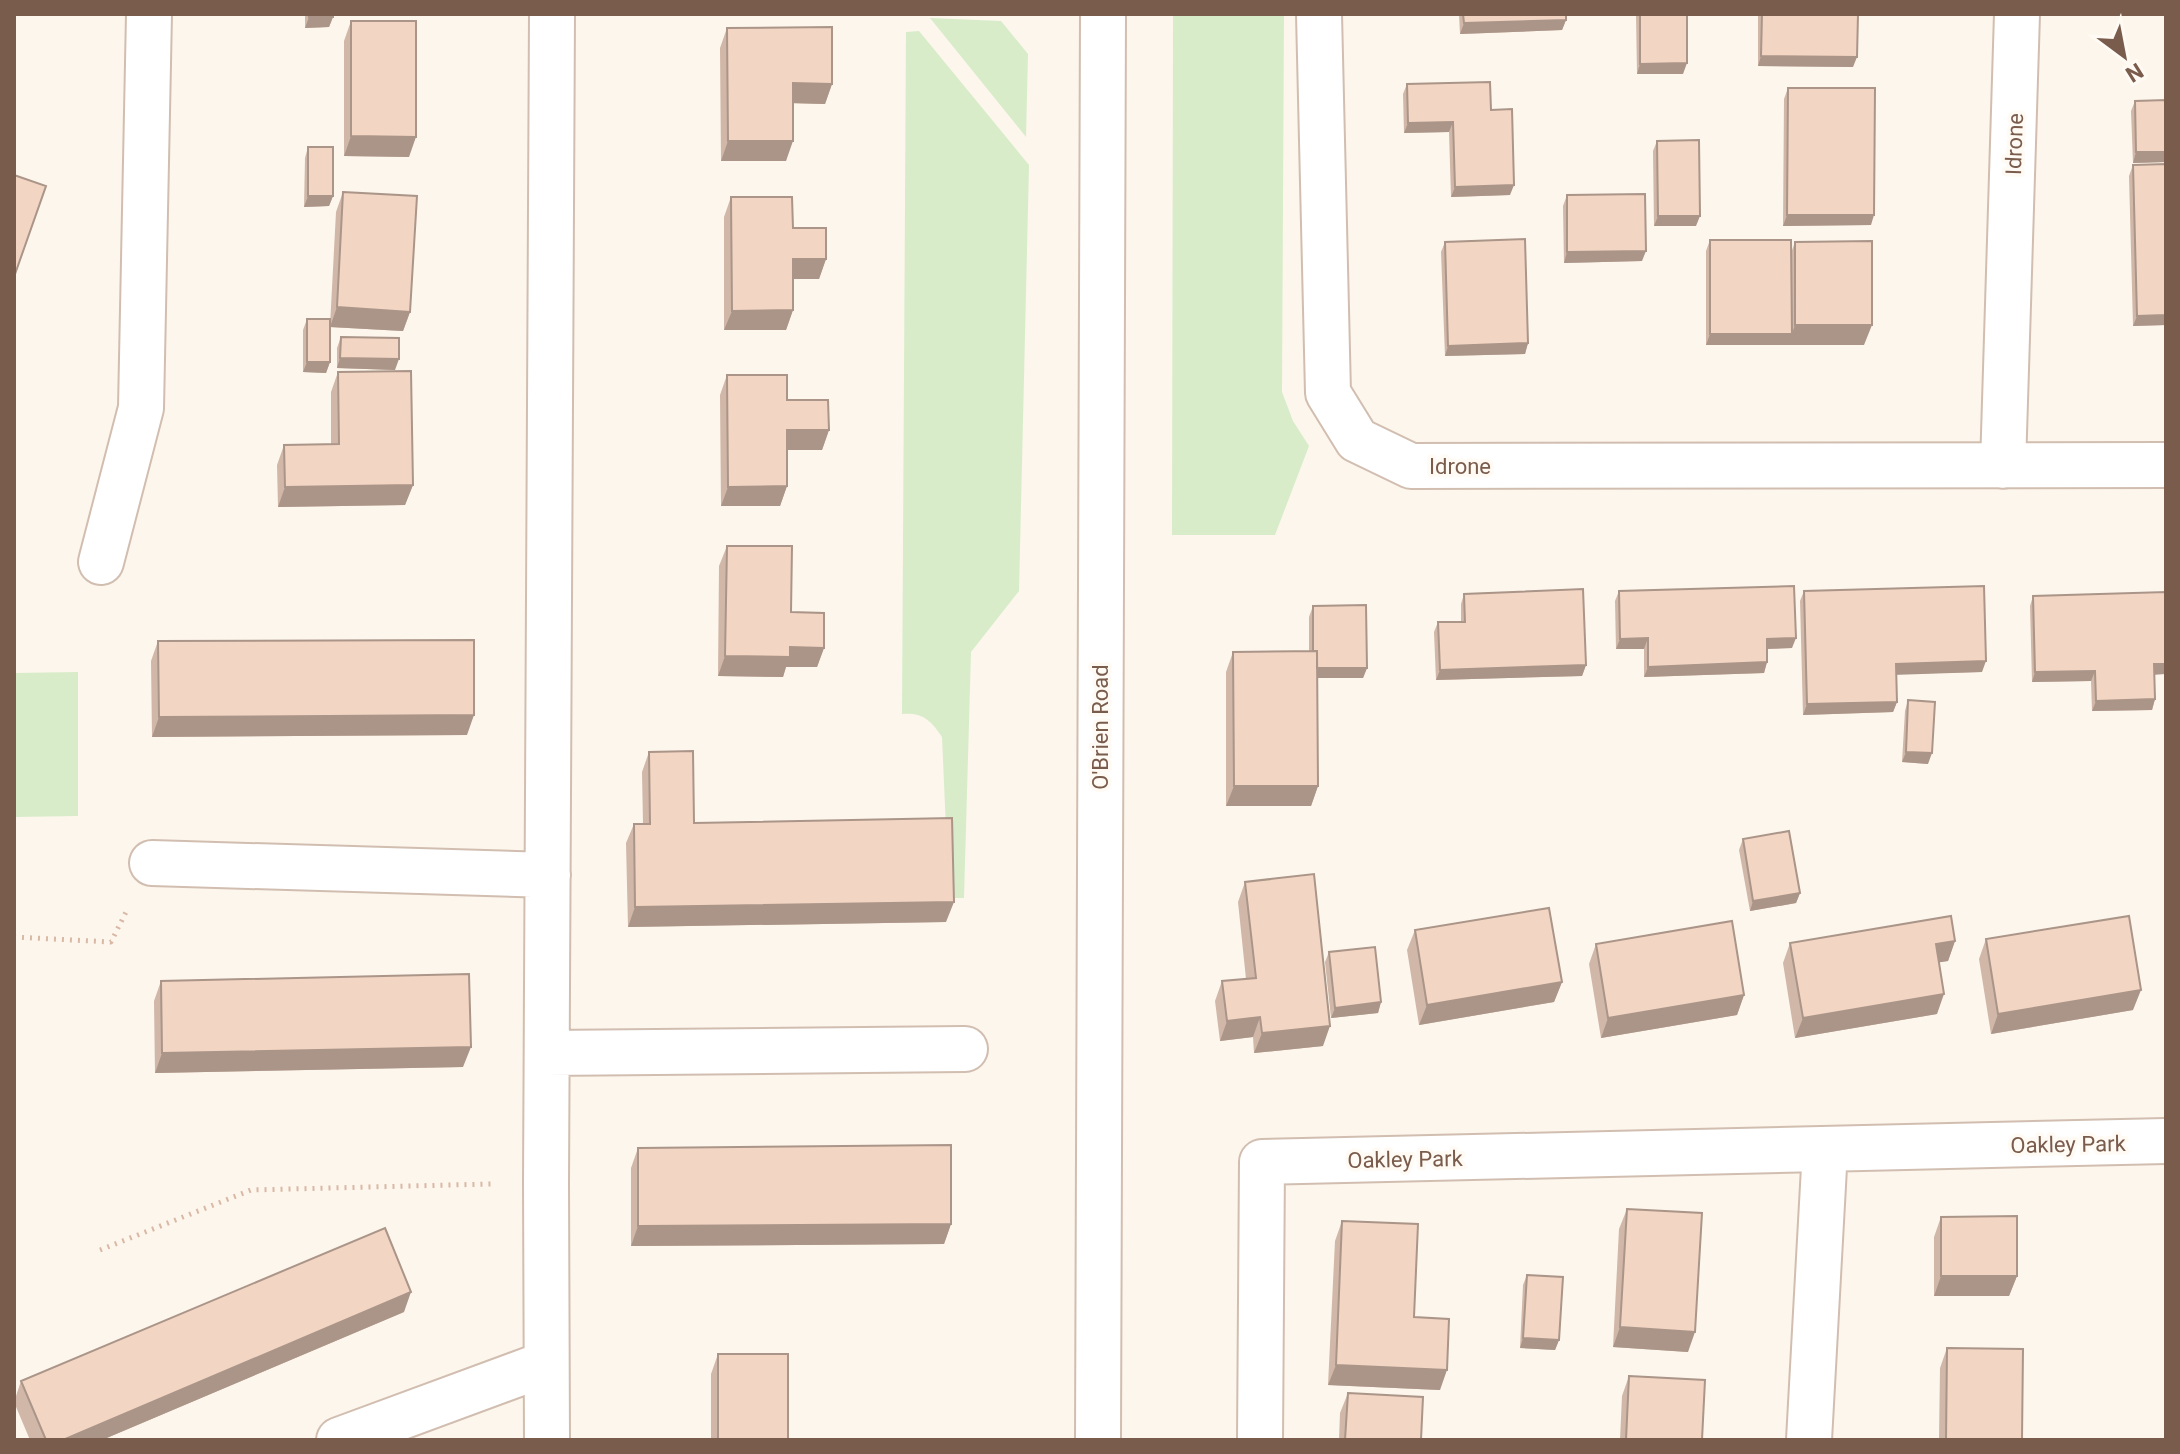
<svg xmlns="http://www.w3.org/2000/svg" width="2180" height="1454" font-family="Roboto,sans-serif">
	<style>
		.green { fill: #d8ecc9 }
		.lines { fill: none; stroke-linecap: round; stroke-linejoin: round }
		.minor-casing { stroke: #d1beb0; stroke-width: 48 }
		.path { stroke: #d9b8a5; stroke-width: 5; stroke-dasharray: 2 6; stroke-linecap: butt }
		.minor { stroke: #fff; stroke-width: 44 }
		.wall { fill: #d1b7a8 }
		.shaded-wall { fill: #aa9588 }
		.building { fill: #f3d5c3; stroke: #aa9588; stroke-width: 2 }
		.labels { text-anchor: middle; stroke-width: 7; stroke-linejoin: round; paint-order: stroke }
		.street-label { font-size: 22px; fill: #7a5c4d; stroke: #fffaf3 }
	</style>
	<rect width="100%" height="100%" fill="#fdf6ec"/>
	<!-- green -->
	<path class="green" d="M 1173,14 L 1284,14 L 1282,392 L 1293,421 L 1309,446 L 1275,535 L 1172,535 Z
		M 930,18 L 1001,21 L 1028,54 L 1026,137 Z
		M 919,31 L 1029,165 L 1019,591 L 971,652 L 964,898 L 949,898 L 942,737 C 931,720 922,712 902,714 L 906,32 Z
		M 78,672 L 78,816 L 14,817 L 14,673 Z"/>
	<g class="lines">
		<!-- minor casing -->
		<g class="minor-casing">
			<path id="minor" d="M 1319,14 L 1328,393 L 1357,440 L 1411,466 L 2166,465
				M 2003,466 L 2017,14
				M 101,562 L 141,408 L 149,14
				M 152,863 L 548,875
				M 547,1053 L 965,1049
				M 339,1440 L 545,1364
				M 547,1440 L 546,1183 L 552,14
				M 1098,1440 L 1103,14
				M 1260,1440 L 1262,1162 L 2166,1141
				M 1809,1440 L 1825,1149"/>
		</g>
		<!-- path -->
		<path class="path" d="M 14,937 L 111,942 L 128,908
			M 100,1250 L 251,1190 L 491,1184"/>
		<!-- minor -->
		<use href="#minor" class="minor"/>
	</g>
	<!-- wall -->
	<path class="wall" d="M 305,14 L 333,14 L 333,17 L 329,27 L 305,28 Z
		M 1459,14 L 1566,14 L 1566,20 L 1562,30 L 1460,34 Z
		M 1636,14 L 1687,14 L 1683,74 L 1637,74 Z
		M 1758,14 L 1858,14 L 1853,67 L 1758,66 Z
		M 351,21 L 409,157 L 344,156 L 344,41 Z
		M 727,28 L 832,84 L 825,104 L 793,103 L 786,161 L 721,161 L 720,48 Z
		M 1407,84 L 1491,110 L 1510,195 L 1451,197 L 1449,132 L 1404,133 L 1403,94 Z
		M 1788,88 L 1871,225 L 1783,226 L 1784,99 Z
		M 2166,100 L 2166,162 L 2133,163 L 2131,111 L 2135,101 Z
		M 1657,141 L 1696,226 L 1654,226 L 1653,151 Z
		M 308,147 L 333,196 L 329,206 L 304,207 L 305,158 Z
		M 2166,164 L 2166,325 L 2133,326 L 2129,176 L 2133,165 Z
		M 343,192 L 410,312 L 403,331 L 330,327 L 330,362 L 326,373 L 303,372 L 303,330 L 307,319 L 330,326 L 336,212 Z
		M 1567,195 L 1642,261 L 1564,263 L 1563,206 Z
		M 731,197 L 793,228 L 826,259 L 819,279 L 793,279 L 793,310 L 786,330 L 724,330 L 724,217 Z
		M 1710,240 L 1791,253 L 1795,242 L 1864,345 L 1706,345 L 1706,251 Z
		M 1445,242 L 1528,343 L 1525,354 L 1445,356 L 1441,252 Z
		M 341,337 L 395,370 L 337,368 L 337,348 Z
		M 338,372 L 413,485 L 405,505 L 278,507 L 277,465 L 284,445 L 331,444 L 331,392 Z
		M 727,375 L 787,400 L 829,430 L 822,450 L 787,450 L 787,486 L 780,506 L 721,506 L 720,395 Z
		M 727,546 L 824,648 L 817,667 L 786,667 L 783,677 L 718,676 L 719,566 Z
		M 1619,591 L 1792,648 L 1767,649 L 1767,662 L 1764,673 L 1644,677 L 1644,649 L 1616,649 L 1615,601 Z
		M 1804,591 L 1982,672 L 1896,674 L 1897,702 L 1893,712 L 1803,715 L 1800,601 Z
		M 1464,594 L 1586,665 L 1582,676 L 1436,680 L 1434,632 L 1438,622 L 1461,622 L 1461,604 Z
		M 2033,596 L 2166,674 L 2155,674 L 2155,699 L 2152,710 L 2092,711 L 2091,681 L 2032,682 L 2030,606 Z
		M 1313,606 L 1367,668 L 1363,678 L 1317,678 L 1318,786 L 1311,806 L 1226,806 L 1226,672 L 1233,652 L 1309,651 L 1309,617 Z
		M 158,641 L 467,735 L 152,737 L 151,661 Z
		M 1908,700 L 1928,764 L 1902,762 L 1905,711 Z
		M 649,752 L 694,823 L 946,922 L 628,927 L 626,843 L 634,824 L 643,824 L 642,772 Z
		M 1743,839 L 1800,893 L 1796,903 L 1750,911 L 1739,850 Z
		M 1245,882 L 1323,1046 L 1254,1053 L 1253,1037 L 1220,1041 L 1215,1001 L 1222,981 L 1246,979 L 1238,902 Z
		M 1415,930 L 1562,982 L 1554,1002 L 1419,1025 L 1407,950 Z
		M 1986,939 L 2133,1010 L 1991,1034 L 1979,959 Z
		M 1955,941 L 1948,961 L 1939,962 L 1937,1014 L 1795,1038 L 1783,963 L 1790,943 Z
		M 1596,944 L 1744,995 L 1737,1015 L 1601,1038 L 1589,964 Z
		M 1329,952 L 1381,1002 L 1378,1013 L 1331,1018 L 1325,962 Z
		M 161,981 L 463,1067 L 155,1073 L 154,1001 Z
		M 638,1148 L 951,1224 L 944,1244 L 631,1246 L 631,1168 Z
		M 1627,1209 L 1688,1352 L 1613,1347 L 1619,1229 Z
		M 1941,1217 L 2017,1276 L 2009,1296 L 1934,1296 L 1934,1237 Z
		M 1342,1221 L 1414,1317 L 1440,1390 L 1328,1385 L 1335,1241 Z
		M 1527,1275 L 1559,1340 L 1555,1350 L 1520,1348 L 1523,1285 Z
		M 404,1312 L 102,1440 L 30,1440 L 14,1402 L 21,1381 Z
		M 1947,1348 L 2022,1440 L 1939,1440 L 1940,1368 Z
		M 718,1354 L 788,1440 L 711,1440 L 711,1374 Z
		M 1629,1376 L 1702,1440 L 1620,1440 L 1622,1396 Z
		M 1348,1393 L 1421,1440 L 1339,1440 L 1340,1413 Z"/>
	<!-- shaded-wall -->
	<path class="shaded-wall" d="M 309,17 L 333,17 L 329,27 L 305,28 Z
		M 1566,20 L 1562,30 L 1460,34 L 1464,23 Z
		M 1761,56 L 1857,57 L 1853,67 L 1758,66 Z
		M 1687,63 L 1683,74 L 1637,74 L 1640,64 Z
		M 793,83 L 832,84 L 825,104 L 785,103 Z
		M 1453,122 L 1449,132 L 1404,133 L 1408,123 Z
		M 351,136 L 416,137 L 409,157 L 344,156 Z
		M 728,141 L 793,141 L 786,161 L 721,161 Z
		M 2136,152 L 2166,152 L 2166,162 L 2133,163 Z
		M 1514,185 L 1510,195 L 1451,197 L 1455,187 Z
		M 308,196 L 333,196 L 329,206 L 304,207 Z
		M 1787,215 L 1874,215 L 1871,225 L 1783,226 Z
		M 1658,216 L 1700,216 L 1696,226 L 1654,226 Z
		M 1646,251 L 1642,261 L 1564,263 L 1567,252 Z
		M 793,259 L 826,259 L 819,279 L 785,279 Z
		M 337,307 L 410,312 L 403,331 L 330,327 Z
		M 793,310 L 786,330 L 724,330 L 732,311 Z
		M 2166,315 L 2166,325 L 2133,326 L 2137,316 Z
		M 1795,325 L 1872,325 L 1864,345 L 1788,345 Z
		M 1710,334 L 1792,334 L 1788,345 L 1706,345 Z
		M 1528,343 L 1525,354 L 1445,356 L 1448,346 Z
		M 340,358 L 399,359 L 395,370 L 337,368 Z
		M 307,362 L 330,362 L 326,373 L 303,372 Z
		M 787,430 L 829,430 L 822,450 L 780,450 Z
		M 413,485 L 405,505 L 278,507 L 285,487 Z
		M 787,486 L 780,506 L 721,506 L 728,487 Z
		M 1648,638 L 1644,649 L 1616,649 L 1620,639 Z
		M 1796,638 L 1792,648 L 1763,649 L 1767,639 Z
		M 790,647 L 824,648 L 817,667 L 786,667 L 783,677 L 718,676 L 725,656 Z
		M 1986,661 L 1982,672 L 1892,675 L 1896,664 Z
		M 1767,662 L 1764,673 L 1644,677 L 1648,667 Z
		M 2154,664 L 2166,664 L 2166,674 L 2151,675 Z
		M 1586,665 L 1582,676 L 1436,680 L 1440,670 Z
		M 1313,668 L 1367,668 L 1363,678 L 1310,678 Z
		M 2095,671 L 2091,681 L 2032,682 L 2035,672 Z
		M 2155,699 L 2152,710 L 2092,711 L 2096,701 Z
		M 1897,702 L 1893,712 L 1803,715 L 1807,704 Z
		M 474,715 L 467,735 L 152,737 L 159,717 Z
		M 1906,752 L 1932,753 L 1928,764 L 1902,762 Z
		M 1234,786 L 1318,786 L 1311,806 L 1226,806 Z
		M 1800,893 L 1796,903 L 1750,911 L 1753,901 Z
		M 954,902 L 946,922 L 628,927 L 635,907 Z
		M 1955,941 L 1948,961 L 1929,964 L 1936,944 Z
		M 1562,982 L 1554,1002 L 1419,1025 L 1427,1005 Z
		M 2141,990 L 2133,1010 L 1991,1034 L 1998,1014 Z
		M 1944,994 L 1937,1014 L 1795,1038 L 1803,1018 Z
		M 1744,995 L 1737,1015 L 1601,1038 L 1608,1018 Z
		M 1381,1002 L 1378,1013 L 1331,1018 L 1335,1008 Z
		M 1260,1017 L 1253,1037 L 1220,1041 L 1227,1021 Z
		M 1330,1026 L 1323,1046 L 1254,1053 L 1262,1033 Z
		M 471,1047 L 463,1067 L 155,1073 L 162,1053 Z
		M 951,1224 L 944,1244 L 631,1246 L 638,1226 Z
		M 1941,1276 L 2017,1276 L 2009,1296 L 1934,1296 Z
		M 411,1292 L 404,1312 L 102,1440 L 63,1440 Z
		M 1620,1327 L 1695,1332 L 1688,1352 L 1613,1347 Z
		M 1523,1338 L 1559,1340 L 1555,1350 L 1520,1348 Z
		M 1336,1365 L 1447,1370 L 1440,1390 L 1328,1385 Z"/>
	<!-- building -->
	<path class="building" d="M 309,14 L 333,14 L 333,17 L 309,17 Z
		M 1463,14 L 1566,14 L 1566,20 L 1464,23 Z
		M 1640,14 L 1687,14 L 1687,63 L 1640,64 Z
		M 1762,14 L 1858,14 L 1857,57 L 1761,56 Z
		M 351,21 L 416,21 L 416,137 L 351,136 Z
		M 832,27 L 832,84 L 793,83 L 793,141 L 728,141 L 727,28 Z
		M 1490,82 L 1491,110 L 1512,109 L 1514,185 L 1455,187 L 1453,122 L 1408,123 L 1407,84 Z
		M 1788,88 L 1875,88 L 1874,215 L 1787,215 Z
		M 2166,100 L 2166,152 L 2136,152 L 2135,101 Z
		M 1699,140 L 1700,216 L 1658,216 L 1657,141 Z
		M 308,147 L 333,147 L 333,196 L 308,196 Z
		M 2166,164 L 2166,315 L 2137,316 L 2133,165 Z
		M 14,175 L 46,186 L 14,277 Z
		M 343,192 L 417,196 L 410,312 L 337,307 Z
		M 1645,194 L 1646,251 L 1567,252 L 1567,195 Z
		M 731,197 L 792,197 L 793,228 L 826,228 L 826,259 L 793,259 L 793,310 L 732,311 Z
		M 1525,239 L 1528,343 L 1448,346 L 1445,242 Z
		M 1710,240 L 1791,240 L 1792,334 L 1710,334 Z
		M 1872,241 L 1872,325 L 1795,325 L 1795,242 Z
		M 307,319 L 330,319 L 330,362 L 307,362 Z
		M 341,337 L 399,338 L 399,359 L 340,358 Z
		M 411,371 L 413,485 L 285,487 L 284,445 L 339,444 L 338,372 Z
		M 727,375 L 787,375 L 787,400 L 828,400 L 829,430 L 787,430 L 787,486 L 728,487 Z
		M 727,546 L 792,546 L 791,612 L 824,613 L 824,648 L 790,647 L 790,657 L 725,656 Z
		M 1794,586 L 1796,638 L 1767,639 L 1767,662 L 1648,667 L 1648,638 L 1620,639 L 1619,591 Z
		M 1984,586 L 1986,661 L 1896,664 L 1897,702 L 1807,704 L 1804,591 Z
		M 1583,589 L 1586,665 L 1440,670 L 1438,622 L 1465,622 L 1464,594 Z
		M 2166,592 L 2166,664 L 2154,664 L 2155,699 L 2096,701 L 2095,671 L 2035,672 L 2033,596 Z
		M 1366,605 L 1367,668 L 1317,668 L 1317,651 L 1313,651 L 1313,606 Z
		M 474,640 L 474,715 L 159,717 L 158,641 Z
		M 1317,651 L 1318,786 L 1234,786 L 1233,652 Z
		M 1908,700 L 1935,702 L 1932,753 L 1906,752 Z
		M 693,751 L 694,823 L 952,818 L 954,902 L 635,907 L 634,824 L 650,824 L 649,752 Z
		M 1789,831 L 1800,893 L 1753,901 L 1743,839 Z
		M 1314,874 L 1330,1026 L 1262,1033 L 1260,1017 L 1227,1021 L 1222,981 L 1256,978 L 1245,882 Z
		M 1549,908 L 1562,982 L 1427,1005 L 1415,930 Z
		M 1951,916 L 1955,941 L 1936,944 L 1944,994 L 1803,1018 L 1790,943 Z
		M 2129,916 L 2141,990 L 1998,1014 L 1986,939 Z
		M 1732,921 L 1744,995 L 1608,1018 L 1596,944 Z
		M 1375,947 L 1381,1002 L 1335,1008 L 1329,952 Z
		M 469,974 L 471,1047 L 162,1053 L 161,981 Z
		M 951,1145 L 951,1224 L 638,1226 L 638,1148 Z
		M 1627,1209 L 1702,1213 L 1695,1332 L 1620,1327 Z
		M 2017,1216 L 2017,1276 L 1941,1276 L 1941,1217 Z
		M 1342,1221 L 1418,1224 L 1414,1317 L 1449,1319 L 1447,1370 L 1336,1365 Z
		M 385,1228 L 411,1292 L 63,1440 L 46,1440 L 21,1381 Z
		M 1527,1275 L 1563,1277 L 1559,1340 L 1523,1338 Z
		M 1947,1348 L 2023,1349 L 2022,1440 L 1946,1440 Z
		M 718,1354 L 788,1354 L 788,1440 L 718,1440 Z
		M 1629,1376 L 1705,1380 L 1702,1440 L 1626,1440 Z
		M 1348,1393 L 1423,1397 L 1421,1440 L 1345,1440 Z"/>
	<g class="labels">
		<!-- street labels -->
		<g class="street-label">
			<text transform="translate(2014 144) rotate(-88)" y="8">Idrone</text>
			<text x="1460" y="474">Idrone</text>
			<text transform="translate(1100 727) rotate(-90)" y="8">O'Brien Road</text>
			<text transform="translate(2068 1144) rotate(-1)" y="8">Oakley Park</text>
			<text transform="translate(1405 1159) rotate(-1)" y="8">Oakley Park</text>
		</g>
	</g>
	<!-- border -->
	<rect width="2180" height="1454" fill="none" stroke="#7a5c4d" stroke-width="32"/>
	<!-- north arrow -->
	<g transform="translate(2124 56) rotate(148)" stroke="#fffaf3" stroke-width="6" paint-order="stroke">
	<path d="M0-6L14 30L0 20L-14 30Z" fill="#7a5c4d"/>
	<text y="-12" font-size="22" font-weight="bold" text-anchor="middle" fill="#7a5c4d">N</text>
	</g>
</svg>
